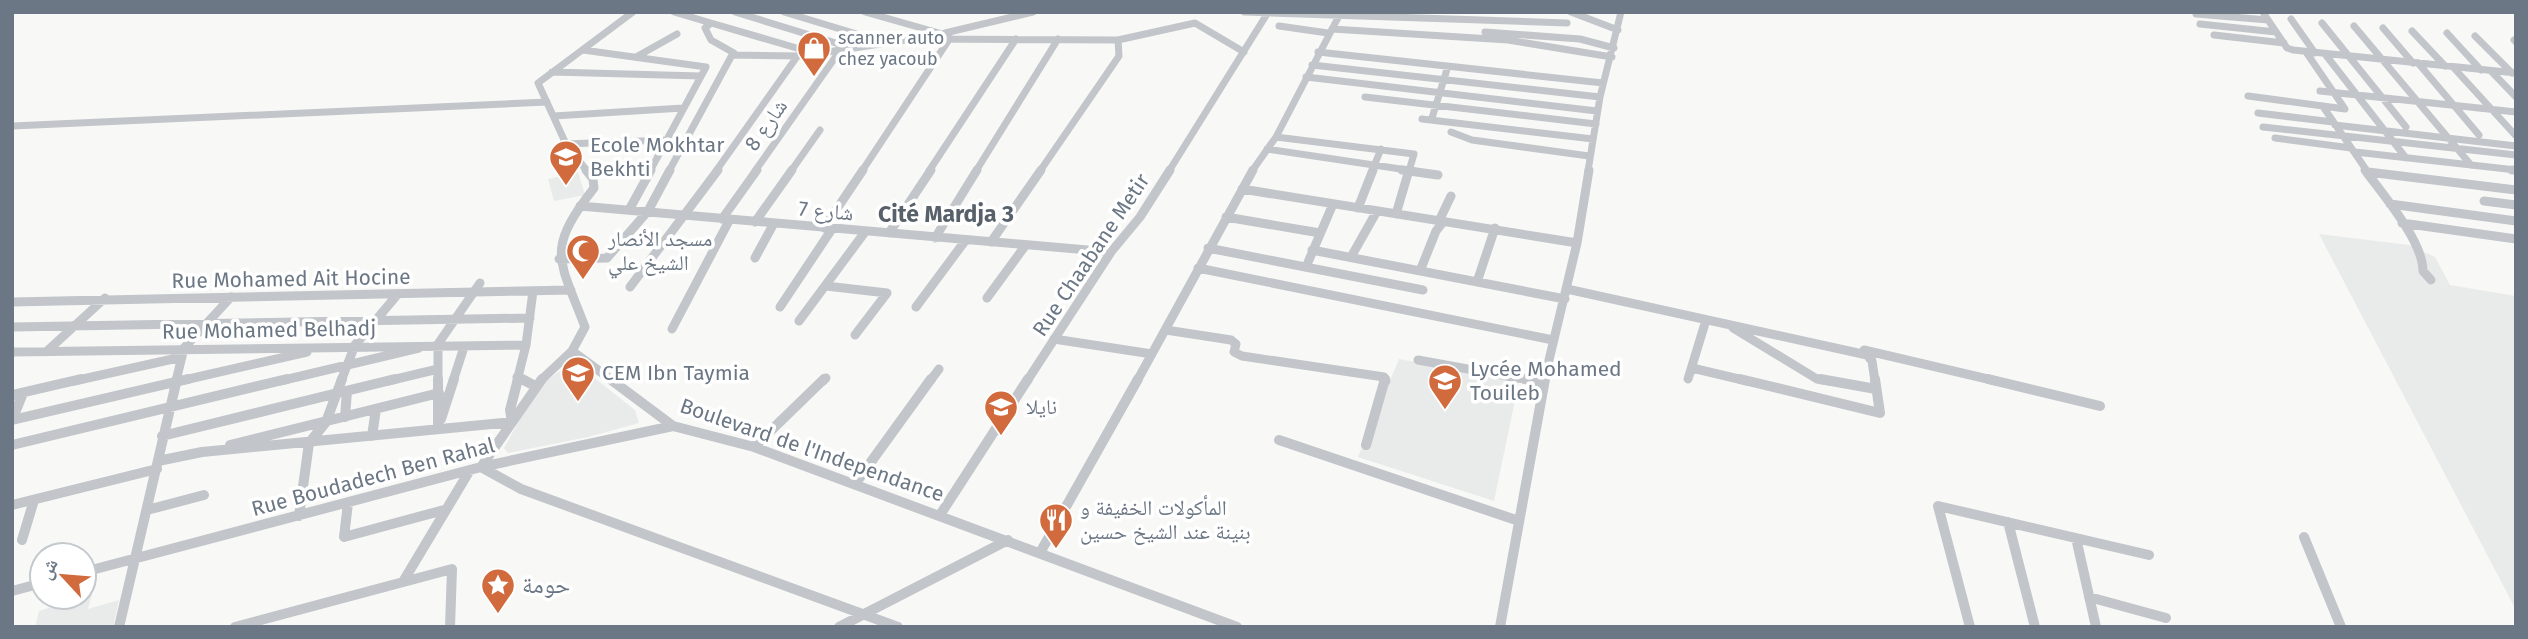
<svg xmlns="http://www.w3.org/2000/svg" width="2528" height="639" font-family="'Fira Sans','Noto Naskh Arabic',sans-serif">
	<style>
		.built { fill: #e9eaea }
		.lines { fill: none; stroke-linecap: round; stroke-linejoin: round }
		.minor-far2 { stroke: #c2c5c9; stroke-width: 7 }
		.minor-far1 { stroke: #c2c5c9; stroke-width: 9 }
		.minor { stroke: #c2c5c9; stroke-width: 10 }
		.labels { text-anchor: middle; stroke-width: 7; stroke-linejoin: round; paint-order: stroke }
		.far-poi-label { font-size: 18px; fill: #6b7784; stroke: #fff; text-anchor: start }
		.street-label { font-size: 21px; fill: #6b7784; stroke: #fff }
		.poi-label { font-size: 21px; fill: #6b7784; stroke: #fff; text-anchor: start }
		.neighbourhood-label { font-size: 23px; font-weight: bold; fill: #58616a; stroke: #fff }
		.near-poi-label { font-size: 24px; fill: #6b7784; stroke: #fff; text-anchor: start }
	</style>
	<rect width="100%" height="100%" fill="#f8f8f6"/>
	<!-- built -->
	<path class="built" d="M 578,172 L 585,195 L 554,201 L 548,179 Z
		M 2319,234 L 2409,245 L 2435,257 L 2450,285 L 2516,296 L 2516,610 Z
		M 1399,359 L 1519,381 L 1494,501 L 1358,457 Z
		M 573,361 L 635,410 L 639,423 L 588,437 L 508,453 L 504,448 L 533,396 L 545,382 Z
		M 92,594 L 88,609 L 119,600 L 113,627 L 35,627 L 39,611 Z"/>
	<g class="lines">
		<!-- minor-far2 -->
		<path class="minor-far2" d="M 674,12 L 711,23 L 705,28 L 711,40 L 734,53 L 732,55 L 801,56 L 913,39
			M 735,12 L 852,48
			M 784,12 L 883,42
			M 865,12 L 939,33
			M 1244,12 L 1567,23
			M 1571,12 L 1618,30
			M 2196,14 L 2268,20
			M 2264,14 L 2287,48 L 2293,50 L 2516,73
			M 2291,19 L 2315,53
			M 711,23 L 817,54
			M 2322,23 L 2406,127
			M 2200,24 L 2276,32
			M 1279,26 L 1328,33
			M 2354,26 L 2471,165
			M 2383,28 L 2413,63
			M 1332,29 L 1508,40 L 1612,57
			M 2412,31 L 2445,66
			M 1485,32 L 1580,39 L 1614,48
			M 945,33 L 1033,12
			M 2447,33 L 2481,70
			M 2214,35 L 2284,43
			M 2475,36 L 2512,73
			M 909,39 L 1118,40 L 1195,23 L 1244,52
			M 2514,40 L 2516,42
			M 583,50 L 706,67 L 650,171
			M 1318,52 L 1603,83
			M 2325,54 L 2406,158
			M 636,57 L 677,34
			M 2418,63 L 2479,135
			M 1312,65 L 1600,97
			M 2453,67 L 2516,136
			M 2491,71 L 2516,97
			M 552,72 L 701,76
			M 1306,77 L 1597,111
			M 2320,91 L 2516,112
			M 2248,96 L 2345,109 L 2306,52
			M 1365,97 L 1596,124
			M 2324,108 L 2367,171
			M 2258,113 L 2333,122
			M 554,116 L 683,108
			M 1432,118 L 1448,66
			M 1422,119 L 1593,139
			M 2335,125 L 2516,146
			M 12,126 L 547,102
			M 2263,127 L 2516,155
			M 1451,132 L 1472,140 L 1589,156
			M 1276,137 L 1414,154 L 1409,171
			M 2275,138 L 2351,148
			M 566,144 L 668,140
			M 1267,149 L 1414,171
			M 2355,152 L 2516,170
			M 587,171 L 566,144 L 538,83 L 633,12
			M 669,171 L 732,55
			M 716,171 L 796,58
			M 755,171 L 839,52
			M 791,171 L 820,130
			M 862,171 L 950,38 L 947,35
			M 929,171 L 1016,39
			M 976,171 L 1058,39
			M 1040,171 L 1119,56 L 1118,40
			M 1169,171 L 1267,14
			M 1252,171 L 1276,137 L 1341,12
			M 1372,171 L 1381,149
			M 1588,171 L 1600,97 L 1621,12"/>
		<!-- minor-far1 -->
		<path class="minor-far1" d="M 586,170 L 593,179 L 594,188 C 545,251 559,258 585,327 L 572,351 L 613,381
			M 1402,170 L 1438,175
			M 2365,170 C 2383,195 2423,241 2423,271 L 2431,280
			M 2512,170 L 2516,170
			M 2368,172 L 2516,190
			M 1242,189 L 1577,243
			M 2484,201 L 2516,205
			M 2390,204 L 2516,221
			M 580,206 L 1111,252
			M 1358,208 L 1373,170
			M 629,210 L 651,170
			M 1396,214 L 1409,170
			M 1226,217 L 1320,233
			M 722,219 L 757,170
			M 1439,221 L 1451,196
			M 755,222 L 792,170
			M 2402,223 L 2516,239
			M 824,228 L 863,170
			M 889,233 L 931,170
			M 935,238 L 977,170
			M 991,242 L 1041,170
			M 1208,248 L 1423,290
			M 1312,250 L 1565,299
			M 1351,257 L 1377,211
			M 755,258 L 774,223
			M 559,259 L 607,258 L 648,211 L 670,170
			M 1306,267 L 1333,204
			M 1198,268 L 1553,340
			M 1420,271 L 1436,231 L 1443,222
			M 1477,282 L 1495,228
			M 826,286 L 887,293 L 855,335
			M 630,287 L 718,170
			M 1567,289 L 1867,355 L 1872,361 L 1875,381
			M 987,298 L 1025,246
			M 12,302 L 571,290
			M 780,307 L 832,229
			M 916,307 L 965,241
			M 799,321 L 865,232
			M 12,327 L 530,318
			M 1733,328 L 1817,379 L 1830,381
			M 672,329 L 730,219
			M 1166,330 L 1231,340 L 1236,344 L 1234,352 L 1242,356 L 1384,377 L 1386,381
			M 1054,339 L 1152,354
			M 1864,350 L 1996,381
			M 12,352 L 526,345
			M 46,352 L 105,298
			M 1418,360 L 1534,381
			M 1692,368 L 1747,381
			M 517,377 L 525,381
			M 1688,379 L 1706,320
			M 74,381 L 182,357
			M 176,381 L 184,348 L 231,297
			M 180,381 L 307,352
			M 280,381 L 419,348
			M 341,381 L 355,345 L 397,295
			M 388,381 L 438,369
			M 438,381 L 438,344 L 480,283
			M 453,381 L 464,347
			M 517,381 L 526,345 L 533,291
			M 540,381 L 572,351
			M 823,381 L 826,378
			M 930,381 L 939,369
			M 1027,381 L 1111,252 L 1140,217 L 1170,170
			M 1137,381 L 1253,170
			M 1544,381 L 1577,243 L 1589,170"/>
		<!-- minor -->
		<path class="minor" d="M 438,379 L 438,429
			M 522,379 L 535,386
			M 542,379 L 481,467 L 521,489 L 898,627
			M 610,379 L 673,426 L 754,447 L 1237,627
			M 1525,379 L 1544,383
			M 1740,379 L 1880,413 L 1875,379
			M 1820,379 L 1876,389
			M 1988,379 L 2100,406
			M 12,395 L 81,379
			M 345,417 L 347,391
			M 441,419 L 454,379
			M 12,420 L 188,379
			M 12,420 L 23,393
			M 162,436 L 395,379
			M 372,436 L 376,409
			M 1279,440 L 1519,521
			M 12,445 L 287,379
			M 230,445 L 439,393
			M 1366,445 L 1385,379
			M 754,447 L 824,379
			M 158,461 L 202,452 L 512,422 L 510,410 L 518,379
			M 855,484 L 931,379
			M 348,503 L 344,537 L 444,510
			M 12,505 L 157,469
			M 147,510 L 204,495
			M 940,515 L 1028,379
			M 299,516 L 309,443 L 326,422 L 342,379
			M 2008,522 L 2035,627
			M 2304,537 L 2341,627
			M 2076,538 L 2096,627
			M 22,540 L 34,500
			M 1041,551 L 1138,379
			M 84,572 L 481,467 L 673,426
			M 404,580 L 470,470
			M 12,591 L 42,583
			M 2089,597 L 2166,618
			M 119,627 L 177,379
			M 235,627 L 452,569 L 450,627
			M 839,627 L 1008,540
			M 1500,627 L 1545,379
			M 1970,627 L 1938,506 L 2149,555"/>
	</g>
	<!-- icons -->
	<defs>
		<g id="shop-pin" transform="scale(1.75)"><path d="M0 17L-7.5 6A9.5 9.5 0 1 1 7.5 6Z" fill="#d16b3e" stroke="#fff"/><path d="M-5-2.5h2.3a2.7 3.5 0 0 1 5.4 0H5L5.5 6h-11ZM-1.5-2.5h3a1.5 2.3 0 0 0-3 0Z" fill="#fff"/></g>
		<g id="school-pin" transform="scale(1.75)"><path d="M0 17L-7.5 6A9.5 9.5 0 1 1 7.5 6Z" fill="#d16b3e" stroke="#fff"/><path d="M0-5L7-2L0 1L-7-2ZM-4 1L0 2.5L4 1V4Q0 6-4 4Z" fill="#fff"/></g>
		<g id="mosque-pin" transform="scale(1.75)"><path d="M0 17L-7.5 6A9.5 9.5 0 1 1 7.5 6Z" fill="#d16b3e" stroke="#fff"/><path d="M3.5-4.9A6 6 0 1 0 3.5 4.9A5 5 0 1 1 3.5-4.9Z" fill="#fff"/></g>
		<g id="restaurant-pin" transform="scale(1.75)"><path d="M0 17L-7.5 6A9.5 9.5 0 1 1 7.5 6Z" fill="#d16b3e" stroke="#fff"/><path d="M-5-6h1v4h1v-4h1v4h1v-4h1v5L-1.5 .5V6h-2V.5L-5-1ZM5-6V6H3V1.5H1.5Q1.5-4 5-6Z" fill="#fff"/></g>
		<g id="sight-pin" transform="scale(1.75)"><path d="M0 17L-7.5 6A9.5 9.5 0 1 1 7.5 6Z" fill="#d16b3e" stroke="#fff"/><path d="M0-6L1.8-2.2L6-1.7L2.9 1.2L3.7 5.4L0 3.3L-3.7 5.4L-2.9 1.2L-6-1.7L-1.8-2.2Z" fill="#fff"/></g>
	</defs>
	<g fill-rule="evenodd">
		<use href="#shop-pin" x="814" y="48"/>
		<use href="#school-pin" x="566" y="157"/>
		<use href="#mosque-pin" x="583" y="251"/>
		<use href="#school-pin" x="578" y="373"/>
		<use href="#school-pin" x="1445" y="381"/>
		<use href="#school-pin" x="1001" y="407"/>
		<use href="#restaurant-pin" x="1056" y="520"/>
		<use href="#sight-pin" x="498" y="585"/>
	</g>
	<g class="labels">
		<!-- far-poi labels -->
		<g class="far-poi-label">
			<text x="838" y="44">scanner auto<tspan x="838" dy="21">chez yacoub</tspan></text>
		</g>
		<!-- street labels -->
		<g class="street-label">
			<text transform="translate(766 125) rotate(-55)" y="7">شارع 8</text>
			<text transform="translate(826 211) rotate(5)" y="7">شارع 7</text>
			<text transform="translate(1091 255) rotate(-56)" y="7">Rue Chaabane Metir</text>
			<text transform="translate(291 279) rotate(-1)" y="7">Rue Mohamed Ait Hocine</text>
			<text transform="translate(269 330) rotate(-1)" y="7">Rue Mohamed Belhadj</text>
			<text transform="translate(812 450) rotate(19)" y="7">Boulevard de l'Independance</text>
			<text transform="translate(373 477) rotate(-15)" y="7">Rue Boudadech Ben Rahal</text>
		</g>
		<!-- poi labels -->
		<g class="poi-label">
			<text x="590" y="152">Ecole Mokhtar<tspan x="590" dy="24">Bekhti</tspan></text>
			<text x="608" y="246">مسجد الأنصار<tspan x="608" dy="24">الشيخ علي</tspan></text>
			<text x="1470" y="376">Lycée Mohamed<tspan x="1470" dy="24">Touileb</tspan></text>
			<text x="602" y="380">CEM Ibn Taymia</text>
			<text x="1026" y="414">نايلا</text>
			<text x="1080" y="515">المأكولات الخفيفة و<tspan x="1080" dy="24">بنينة عند الشيخ حسين</tspan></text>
		</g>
		<!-- neighbourhood labels -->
		<g class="neighbourhood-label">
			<text x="946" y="222">Cité Mardja 3</text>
		</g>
		<!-- near-poi labels -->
		<g class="near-poi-label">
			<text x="522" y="593">حومة</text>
		</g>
	</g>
	<!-- border -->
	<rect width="2528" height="639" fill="none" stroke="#6b7784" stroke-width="28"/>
	<!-- north arrow -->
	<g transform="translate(63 576) rotate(296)"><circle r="33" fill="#ffffff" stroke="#c4c9ce" stroke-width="2"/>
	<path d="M0-5L12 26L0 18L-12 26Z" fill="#d16b3e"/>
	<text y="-10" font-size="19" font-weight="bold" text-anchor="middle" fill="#6b7784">ش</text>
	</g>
</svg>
